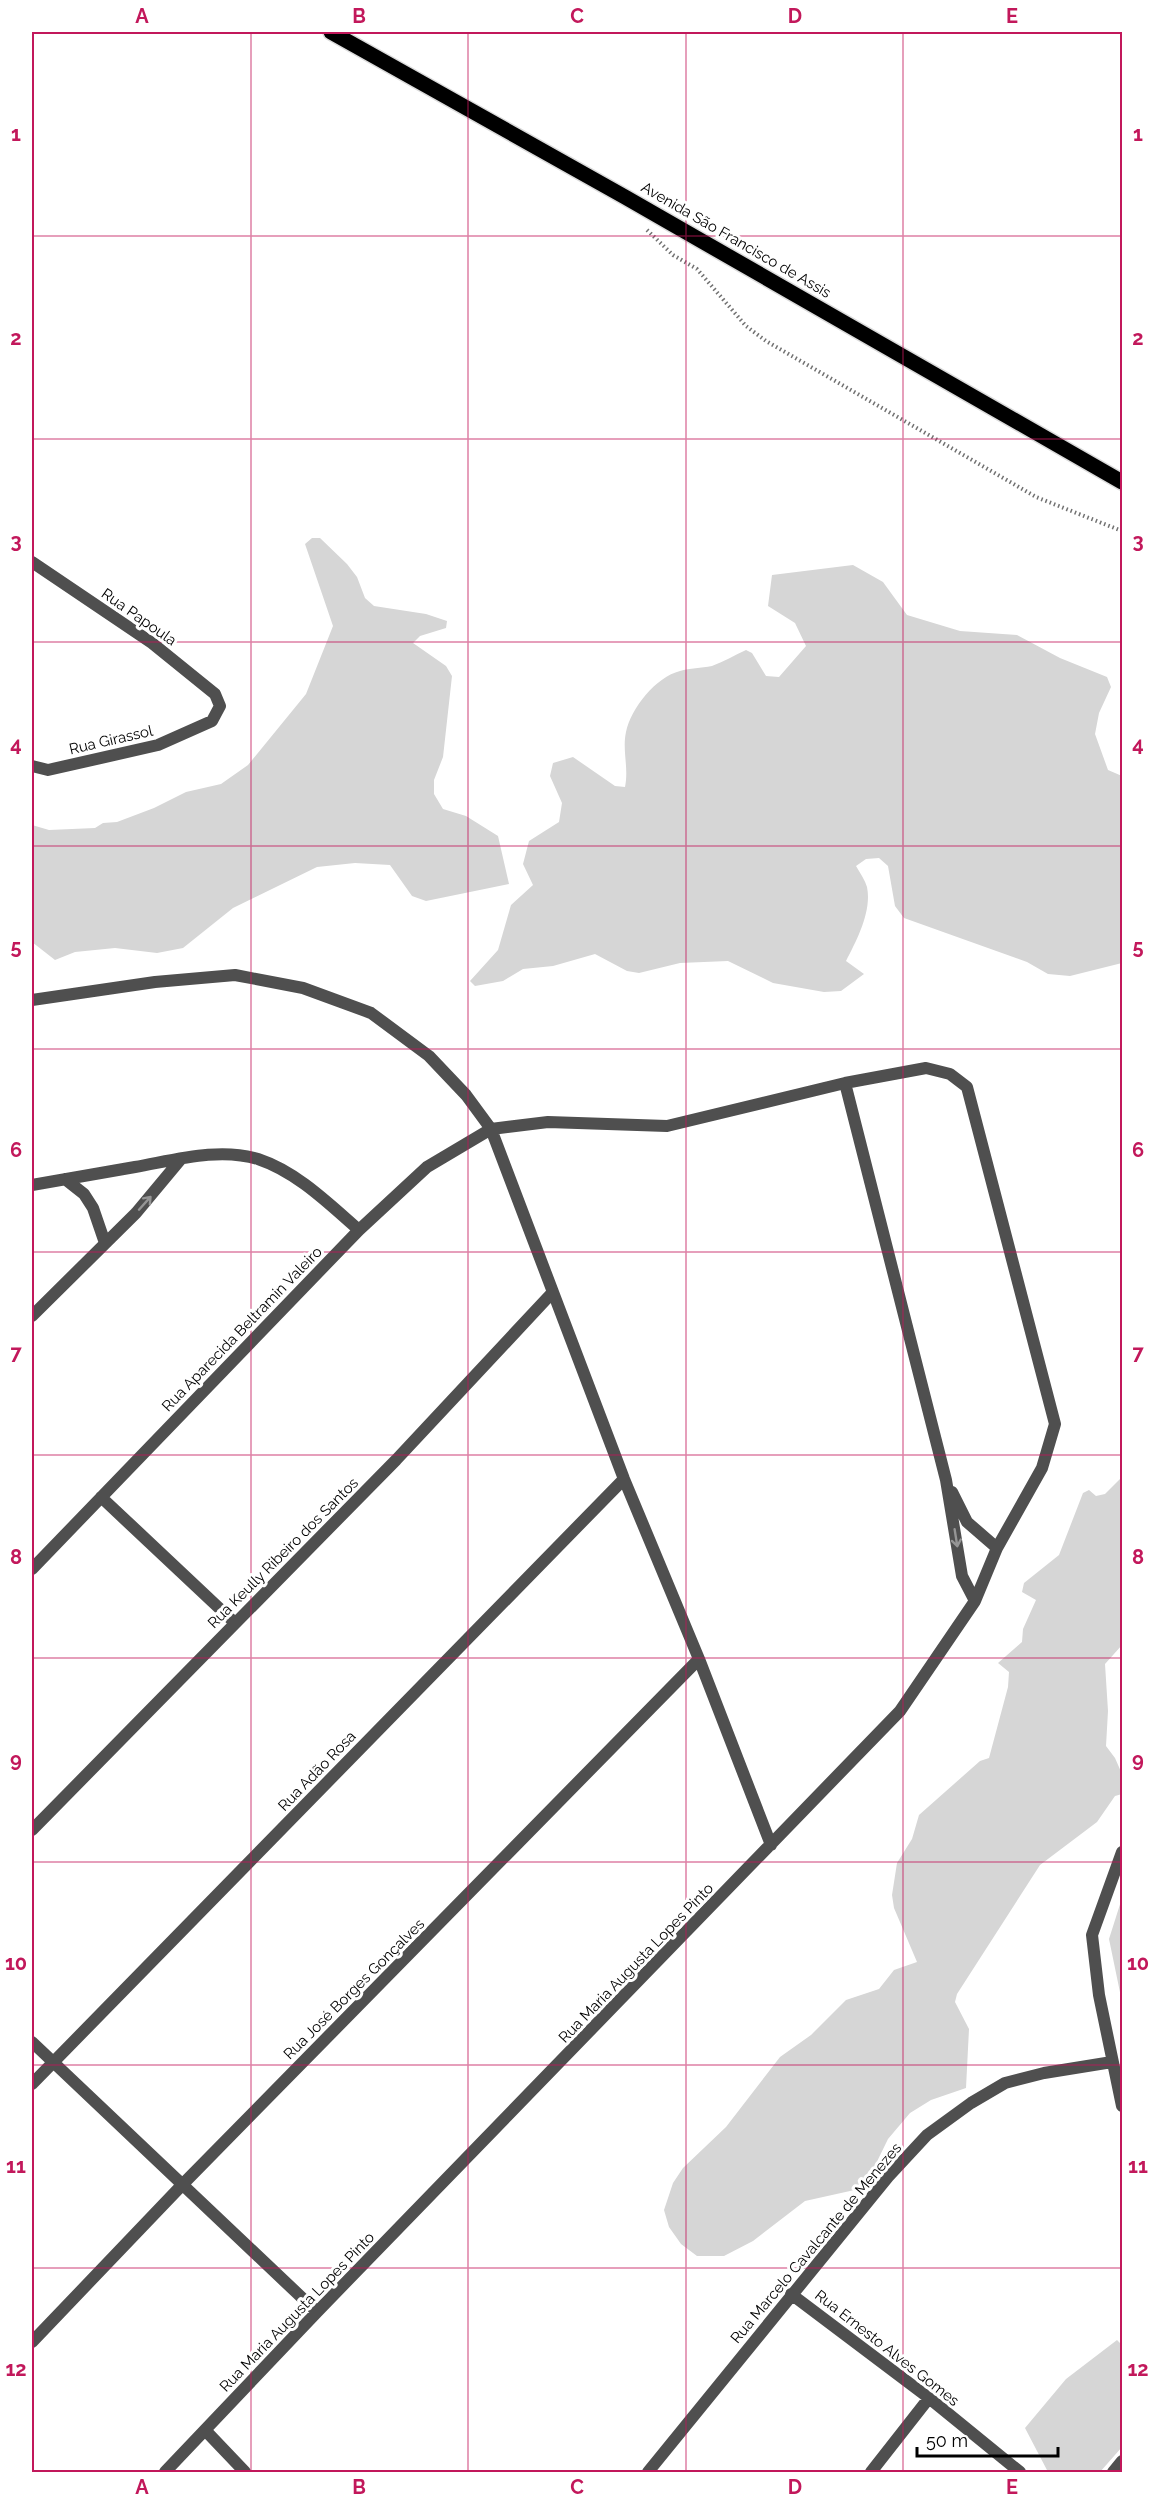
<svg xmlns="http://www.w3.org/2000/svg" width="1154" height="2504" font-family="Raleway,sans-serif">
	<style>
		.green { fill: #d6d6d6 }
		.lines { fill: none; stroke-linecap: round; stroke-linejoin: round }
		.primary-casing { stroke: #dbdbdb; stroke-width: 18 }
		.path { stroke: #717171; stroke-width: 4; stroke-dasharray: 1.5 3; stroke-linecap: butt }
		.street { stroke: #4f4f4f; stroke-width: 12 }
		.primary { stroke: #000; stroke-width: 15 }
		.oneway { stroke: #959595 }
		.grid { fill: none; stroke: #c2185b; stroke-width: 1.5; stroke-opacity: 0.55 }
		.labels { text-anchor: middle; stroke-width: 6; stroke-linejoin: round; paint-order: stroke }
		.street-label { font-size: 15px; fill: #000; stroke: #fff }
		.neatline { fill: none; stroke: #c2185b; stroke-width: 2 }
		.grid-label { font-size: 20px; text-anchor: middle; font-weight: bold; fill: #c2185b }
	</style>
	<rect width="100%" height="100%" fill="#fff"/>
	<!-- green -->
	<path class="green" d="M 312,538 L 320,538 L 347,564 L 357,577 L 365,598 L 374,606 L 426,614 L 447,621 L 446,628 L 420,636 L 413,643 L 446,666 L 452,676 L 443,757 L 434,780 L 434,794 L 443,809 L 466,816 L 498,836 L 509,884 L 426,901 L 412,896 L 390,865 L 355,863 L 317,867 L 233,908 L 183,948 L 157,953 L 115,948 L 75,952 L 55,960 L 32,942 L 32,825 L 49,830 L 95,828 L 103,823 L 117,822 L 154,808 L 186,792 L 221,784 L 248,765 L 306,694 L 333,626 L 305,544 Z
		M 853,565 L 883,582 L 907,615 L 960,631 L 1017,635 L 1060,658 L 1107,677 L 1111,687 L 1099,713 L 1095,734 L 1108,770 L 1122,776 L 1122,963 L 1070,976 L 1048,974 L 1027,962 L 904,918 L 895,906 L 888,866 L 879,858 L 866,859 L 856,866 C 860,873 865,880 867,887 C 872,911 857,940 846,961 L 864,974 L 841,991 L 824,992 L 773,983 L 728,961 L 680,963 L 639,973 L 627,971 L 595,954 L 553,966 L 523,969 L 503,981 L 475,986 L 470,981 L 498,950 L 511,905 L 533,885 L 523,864 L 529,841 L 559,822 L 562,803 L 550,776 L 553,763 L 573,757 L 615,786 L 625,787 C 629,768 622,750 626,732 C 631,708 656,677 680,671 C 690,668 701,668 712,666 C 723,662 735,655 746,650 L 752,653 L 766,676 L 779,677 L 806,646 L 795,623 L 768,606 L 772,575 Z
		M 1122,1477 L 1122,1645 L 1105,1664 L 1108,1711 L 1106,1746 L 1115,1758 L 1122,1774 L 1122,1794 L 1115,1796 L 1097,1822 L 1040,1865 L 957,1994 L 955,2002 L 969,2029 L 966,2088 L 931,2100 L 910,2113 L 888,2139 L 868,2180 L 859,2189 L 805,2201 L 753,2241 L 724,2256 L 697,2256 L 681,2244 L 669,2227 L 664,2210 L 673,2183 L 683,2168 L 726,2127 L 780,2057 L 811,2035 L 846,2000 L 879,1989 L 894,1970 L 917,1962 L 894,1908 L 892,1895 L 897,1863 L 912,1839 L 919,1815 L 980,1761 L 989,1758 L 1008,1687 L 1009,1672 L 998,1663 L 1022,1642 L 1023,1629 L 1036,1600 L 1022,1592 L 1024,1583 L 1059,1555 L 1083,1493 L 1089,1490 L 1096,1496 L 1105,1494 Z
		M 1122,1898 L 1122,2002 L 1109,1939 Z
		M 1117,2340 L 1122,2345 L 1122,2447 L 1100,2472 L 1048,2472 L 1025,2428 L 1066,2379 Z"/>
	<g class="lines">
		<!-- primary casing -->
		<g class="primary-casing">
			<path id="primary" d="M 331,32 L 625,197 L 1122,482"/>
		</g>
		<!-- path -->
		<path class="path" d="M 647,230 L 673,255 L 697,269 L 746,326 L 766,341 L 1036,497 L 1122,531"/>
		<!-- street -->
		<path class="street" d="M 32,562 L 152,643 L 215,694 L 220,706 L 212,721 L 158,745 L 48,770 L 32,766
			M 32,1000 L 155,982 L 235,975 L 303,988 L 371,1013 L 429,1056 L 466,1095 L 491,1129 L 624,1479 L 699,1659 L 771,1845
			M 845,1083 L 946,1480 L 962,1576 L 975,1601
			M 65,1179 L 84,1194 L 93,1208 L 105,1243
			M 32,1185 C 66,1179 101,1173 135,1167 C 175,1160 219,1147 258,1159 C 297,1172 328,1203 359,1230
			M 32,1316 L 136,1213 L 181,1159
			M 952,1492 L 967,1522 L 997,1548
			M 101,1497 L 235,1623
			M 32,1569 L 359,1230 L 427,1167 L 491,1129 L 548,1122 L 667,1126 L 845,1083 L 926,1068 L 950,1074 L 967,1087 L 1055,1424 L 1042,1468 L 997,1548 L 975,1601 L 900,1711 L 317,2312 L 165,2472
			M 32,1830 L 396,1460 L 552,1293
			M 1122,1852 L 1092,1935 L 1099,1995 L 1122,2106
			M 32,2042 L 317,2312
			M 32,2084 L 624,1479
			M 791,2294 L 929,2398 L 1020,2472
			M 32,2342 L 183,2184 L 699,1659
			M 205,2430 L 245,2472
			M 648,2472 L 888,2177 L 927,2135 L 971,2103 L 1005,2083 L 1044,2073 L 1112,2062
			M 871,2472 L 929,2398
			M 1113,2472 L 1122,2461"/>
		<!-- primary -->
		<use href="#primary" class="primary"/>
	</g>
	<!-- one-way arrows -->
	<defs><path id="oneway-shaft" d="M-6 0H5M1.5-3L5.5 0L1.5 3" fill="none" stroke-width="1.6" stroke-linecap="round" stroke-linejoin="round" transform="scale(1.5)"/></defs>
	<g class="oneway">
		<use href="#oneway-shaft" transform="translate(145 1203) rotate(-48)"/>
		<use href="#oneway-shaft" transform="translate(956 1538) rotate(81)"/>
	</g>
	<!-- grid -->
	<path class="grid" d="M 251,32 L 251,2472M 468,32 L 468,2472M 686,32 L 686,2472M 903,32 L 903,2472M 32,236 L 1122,236M 32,439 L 1122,439M 32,642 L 1122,642M 32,846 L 1122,846M 32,1049 L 1122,1049M 32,1252 L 1122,1252M 32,1455 L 1122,1455M 32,1658 L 1122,1658M 32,1862 L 1122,1862M 32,2065 L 1122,2065M 32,2268 L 1122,2268"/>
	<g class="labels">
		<!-- street labels -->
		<g class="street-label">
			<text transform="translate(736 240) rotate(30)" y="5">Avenida São Francisco de Assis</text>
			<text transform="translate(139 617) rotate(35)" y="5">Rua Papoula</text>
			<text transform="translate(111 740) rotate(-13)" y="5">Rua Girassol</text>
			<text transform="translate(242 1329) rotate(-46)" y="5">Rua Aparecida Beltramin Valeiro</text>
			<text transform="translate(283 1553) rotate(-45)" y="5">Rua Keully Ribeiro dos Santos</text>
			<text transform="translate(317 1771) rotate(-46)" y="5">Rua Adão Rosa</text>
			<text transform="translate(636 1963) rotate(-46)" y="5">Rua Maria Augusta Lopes Pinto</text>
			<text transform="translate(354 1989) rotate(-45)" y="5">Rua José Borges Gonçalves</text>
			<text transform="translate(816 2243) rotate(-50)" y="5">Rua Marcelo Cavalcante de Menezes</text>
			<text transform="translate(297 2312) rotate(-46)" y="5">Rua Maria Augusta Lopes Pinto</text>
			<text transform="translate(887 2348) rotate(38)" y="5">Rua Ernesto Alves Gomes</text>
		</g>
	</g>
	<!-- border -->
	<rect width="1154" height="2504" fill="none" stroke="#ffffff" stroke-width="66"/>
	<!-- scale -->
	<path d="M917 2447v9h141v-9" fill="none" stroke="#000000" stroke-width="3"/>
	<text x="926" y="2447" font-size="18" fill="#000000" stroke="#ffffff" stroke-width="4.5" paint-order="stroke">50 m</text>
	<rect x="33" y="33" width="1088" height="2438" class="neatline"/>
	<g class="grid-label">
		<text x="142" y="23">A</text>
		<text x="359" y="23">B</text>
		<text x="577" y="23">C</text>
		<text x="795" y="23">D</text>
		<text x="1012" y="23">E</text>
		<text x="16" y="141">1</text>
		<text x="1138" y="141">1</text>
		<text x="16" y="345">2</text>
		<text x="1138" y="345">2</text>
		<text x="16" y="548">3</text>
		<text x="1138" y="548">3</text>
		<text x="16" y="751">4</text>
		<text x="1138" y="751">4</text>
		<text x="16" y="954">5</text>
		<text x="1138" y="954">5</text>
		<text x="16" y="1157">6</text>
		<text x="1138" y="1157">6</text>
		<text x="16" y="1360">7</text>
		<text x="1138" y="1360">7</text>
		<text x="16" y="1564">8</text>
		<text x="1138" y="1564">8</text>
		<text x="16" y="1767">9</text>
		<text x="1138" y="1767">9</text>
		<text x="16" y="1970">10</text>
		<text x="1138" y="1970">10</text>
		<text x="16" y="2173">11</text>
		<text x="1138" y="2173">11</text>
		<text x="16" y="2376">12</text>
		<text x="1138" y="2376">12</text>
		<text x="142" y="2494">A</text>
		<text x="359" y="2494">B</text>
		<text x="577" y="2494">C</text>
		<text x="795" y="2494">D</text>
		<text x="1012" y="2494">E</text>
	</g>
</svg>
